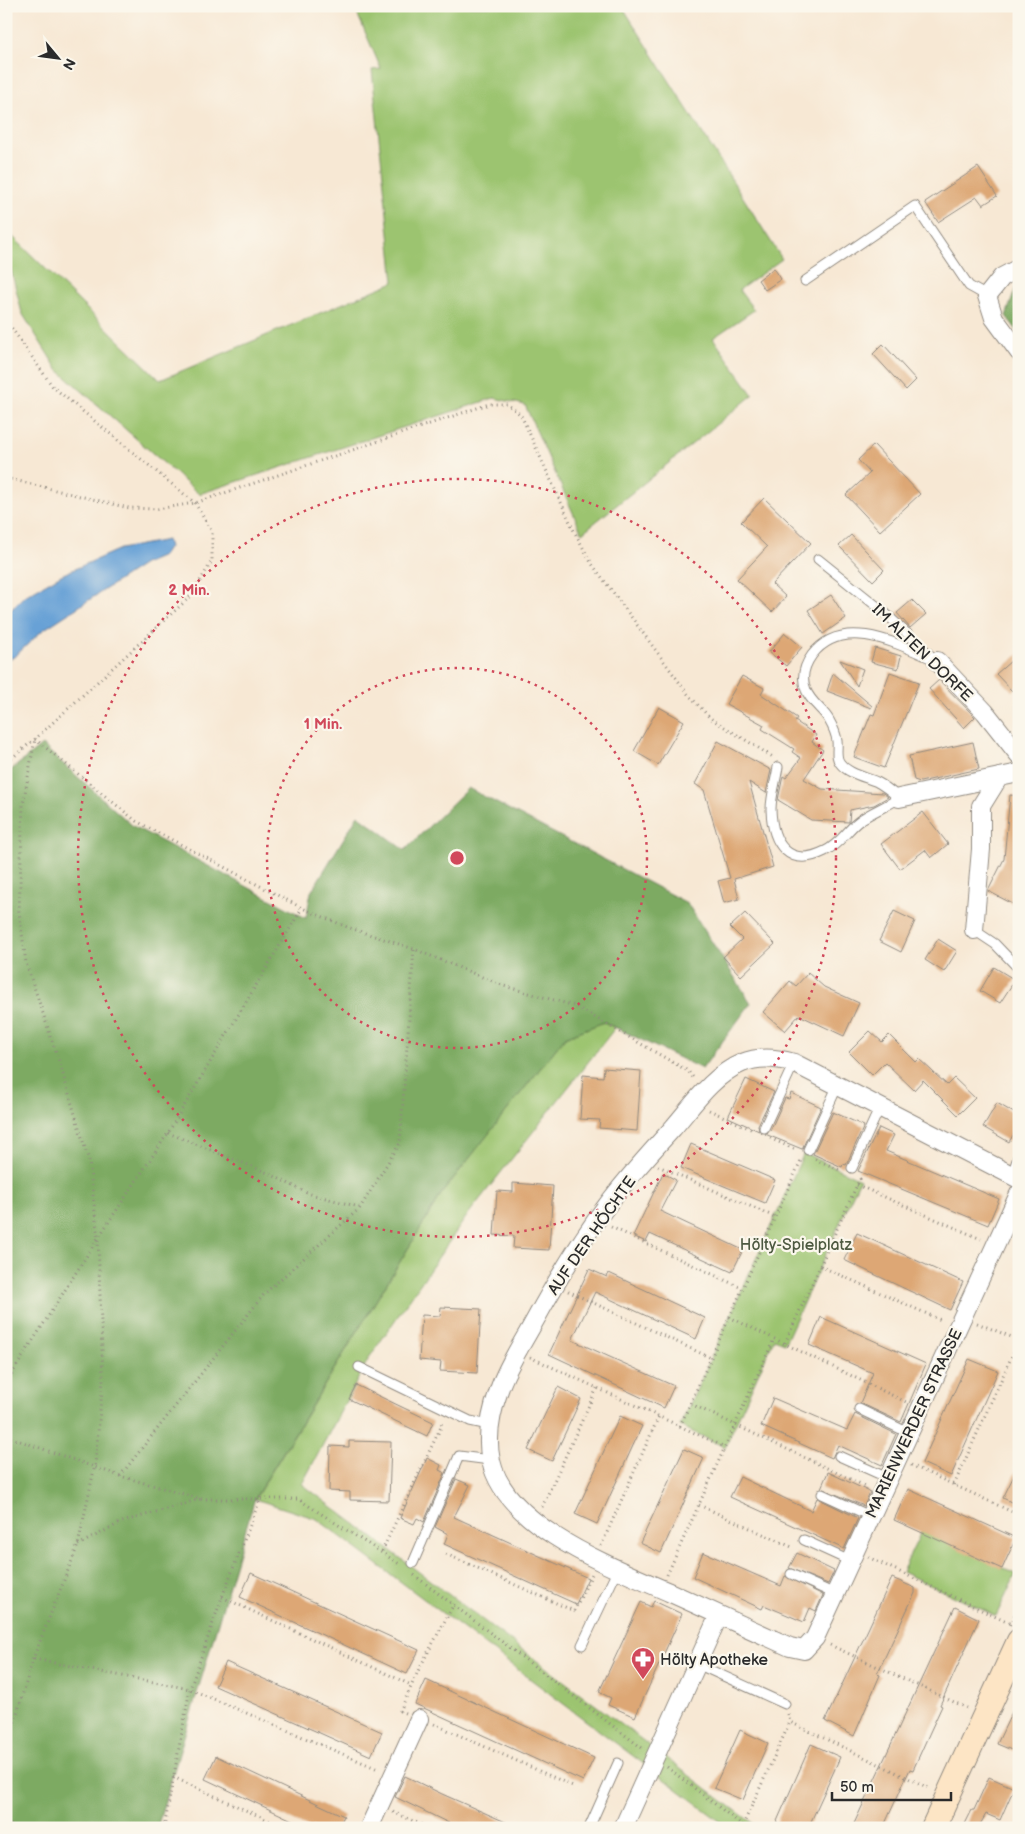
<svg xmlns="http://www.w3.org/2000/svg" width="1025" height="1834" font-family="'Balsamiq Sans',sans-serif">
	<style>
		.green { fill: #9cc470; stroke: #64784e }
		.forest { fill: #7daa62; stroke: #546a46 }
		.water { fill: #67a1d6; stroke: #496680 }
		.building { fill: #dda774 }
		.lines { fill: none; stroke-linecap: round; stroke-linejoin: round }
		.lane-casing { stroke: #918a80; stroke-width: 11 }
		.street-casing { stroke: #918a80; stroke-width: 20 }
		.secondary-casing { stroke: #918a80; stroke-width: 26 }
		.path { stroke: #918a80; stroke-width: 3; stroke-dasharray: 1 4; stroke-linecap: butt }
		.lane { stroke: #fff; stroke-width: 9 }
		.street { stroke: #fff; stroke-width: 18 }
		.secondary { stroke: #fde5c5; stroke-width: 24 }
		.ring { fill: none; stroke: #d1495b; stroke-width: 2.5; stroke-dasharray: 2.5 5 }
		.labels { text-anchor: middle; stroke-width: 4.5; stroke-linejoin: round; paint-order: stroke }
		.street-label { font-size: 16px; fill: #2b2b2b; stroke: #fbf7ec }
		.park-label { font-size: 16px; fill: #4d5940; stroke: #fbf7ec }
		.poi-label { font-size: 16px; fill: #2b2b2b; stroke: #fbf7ec; text-anchor: start }
		.centre { fill: #d1495b; stroke: #fbf7ec; stroke-width: 2.5 }
		.ring-label { font-size: 15px; text-anchor: middle; font-weight: bold; fill: #d1495b; stroke: #fbf7ec; stroke-width: 4.5; stroke-linejoin: round; paint-order: stroke }
	</style>
	<rect width="100%" height="100%" fill="#fbf7ec"/>
	<filter id="ink" filterUnits="userSpaceOnUse"><feTurbulence type="fractalNoise" baseFrequency=".02" numOctaves="2"/><feDisplacementMap in="SourceGraphic" scale="10" xChannelSelector="R" yChannelSelector="G"/><feConvolveMatrix kernelMatrix="1 2 1 2 8 2 1 2 1" color-interpolation-filters="sRGB"/></filter>
	<filter id="wash" filterUnits="userSpaceOnUse"><feTurbulence type="fractalNoise" baseFrequency=".0096" numOctaves="4" result="noise"/><feDisplacementMap in="SourceGraphic" scale="20" xChannelSelector="R" yChannelSelector="G"/><feGaussianBlur stdDeviation="1.12" result="paint"/><feColorMatrix in="noise" values="0 0 0 0 0 0 0 0 0 0 0 0 0 0 0 0 0 1.4 0 .05"/><feComposite in="paint" operator="in"/></filter>
	<g filter="url(#wash)">
		<rect width="100%" height="100%" fill="#f7e8d4"/>
		<!-- green -->
		<path class="green" d="M 354,6 L 622,6 L 782,259 L 739,290 L 754,310 L 713,338 L 753,395 L 582,533 L 525,405 L 494,398 L 199,494 L 57,369 L 22,313 L 6,250 L 6,233 L 12,236 L 160,380 L 394,282 L 372,70 L 381,69 Z
			M 604,1022 L 615,1028 L 469,1213 L 369,1358 L 302,1484 L 759,1828 L 729,1828 L 317,1519 L 255,1499 L 442,1193 L 565,1037 Z
			M 804,1153 L 860,1179 L 785,1343 L 774,1339 L 725,1447 L 680,1426 Z
			M 922,1530 L 1016,1574 L 996,1616 L 902,1572 Z"/>
		<!-- forest -->
		<path class="forest" d="M 1019,279 L 1019,333 L 1006,316 Z
			M 42,745 L 133,826 L 306,918 L 311,892 L 358,815 L 405,850 L 468,788 L 687,903 L 751,1003 L 702,1069 L 604,1022 L 565,1037 L 442,1193 L 255,1498 L 157,1828 L 6,1828 L 6,774 Z"/>
		<!-- water -->
		<path class="water" d="M 167,540 L 169,547 L 163,556 L 144,564 L 43,630 L 14,657 L 6,660 L 6,615 L 23,597 L 61,575 L 120,549 Z"/>
		<g id="blocks">
			<!-- building -->
			<path class="building" d="M 978,167 L 997,196 L 983,205 L 977,197 L 938,222 L 925,202 Z
				M 774,268 L 781,279 L 765,290 L 758,280 Z
				M 883,344 L 916,380 L 906,390 L 873,354 Z
				M 874,445 L 920,494 L 880,531 L 846,495 L 870,473 L 858,460 Z
				M 764,498 L 811,543 L 772,584 L 786,597 L 772,612 L 737,579 L 767,547 L 741,522 Z
				M 851,535 L 884,570 L 873,581 L 839,546 Z
				M 831,595 L 846,618 L 823,634 L 808,610 Z
				M 912,600 L 926,614 L 910,628 L 897,613 Z
				M 785,633 L 802,647 L 786,666 L 769,652 Z
				M 875,648 L 901,656 L 898,669 L 871,662 Z
				M 1019,654 L 1019,685 L 1012,691 L 996,674 Z
				M 840,660 L 863,669 L 857,686 Z
				M 890,672 L 919,682 L 884,768 L 854,757 L 871,714 L 874,715 Z
				M 833,673 L 872,706 L 871,708 L 827,691 Z
				M 742,676 L 764,688 L 761,694 L 797,718 L 795,721 L 816,735 L 812,742 L 823,750 L 804,779 L 822,789 L 883,793 L 888,797 L 874,805 L 850,810 L 849,822 L 811,820 L 778,800 L 783,776 L 786,778 L 801,758 L 792,752 L 794,749 L 762,729 L 764,725 L 726,704 Z
				M 939,680 L 975,717 L 964,728 L 929,689 Z
				M 659,707 L 684,721 L 658,765 L 634,751 Z
				M 718,741 L 771,770 L 766,793 L 749,782 L 773,867 L 734,879 L 739,899 L 724,903 L 718,881 L 730,878 L 704,790 L 695,784 Z
				M 973,742 L 979,769 L 920,782 L 914,780 L 909,756 Z
				M 1010,795 L 1019,796 L 1019,892 L 1013,904 L 988,891 L 1004,859 Z
				M 923,812 L 948,844 L 931,858 L 925,850 L 900,869 L 881,844 Z
				M 894,911 L 915,921 L 901,952 L 879,941 Z
				M 745,913 L 775,944 L 741,976 L 723,957 L 742,939 L 730,927 Z
				M 938,939 L 957,951 L 944,972 L 925,960 Z
				M 994,967 L 1015,980 L 1000,1003 L 980,991 Z
				M 808,973 L 824,987 L 859,1003 L 844,1036 L 799,1015 L 785,1031 L 763,1012 L 790,981 L 796,986 Z
				M 870,1031 L 882,1042 L 889,1035 L 916,1062 L 919,1059 L 947,1085 L 954,1078 L 975,1098 L 958,1115 L 923,1080 L 914,1090 L 885,1062 L 872,1075 L 849,1052 Z
				M 604,1068 L 641,1071 L 637,1131 L 599,1128 L 600,1120 L 580,1119 L 583,1075 L 603,1077 Z
				M 746,1079 L 774,1092 L 758,1125 L 759,1131 L 728,1117 Z
				M 791,1093 L 821,1107 L 802,1149 L 765,1134 L 770,1131 L 785,1098 L 789,1099 Z
				M 997,1103 L 1019,1116 L 1019,1125 L 1009,1142 L 983,1127 Z
				M 833,1112 L 864,1126 L 846,1165 L 843,1164 L 842,1167 L 813,1154 Z
				M 879,1128 L 894,1135 L 886,1151 L 999,1199 L 988,1225 L 858,1171 Z
				M 691,1144 L 775,1180 L 765,1203 L 681,1168 Z
				M 663,1173 L 676,1180 L 660,1211 L 743,1250 L 732,1272 L 650,1234 L 646,1242 L 633,1236 Z
				M 513,1183 L 553,1186 L 549,1250 L 513,1248 L 514,1236 L 494,1235 L 497,1191 L 513,1192 Z
				M 857,1233 L 963,1282 L 950,1310 L 844,1260 Z
				M 589,1269 L 607,1277 L 609,1273 L 705,1318 L 696,1339 L 595,1292 L 572,1340 L 674,1386 L 664,1408 L 549,1354 Z
				M 441,1307 L 481,1309 L 477,1373 L 440,1371 L 441,1362 L 419,1360 L 422,1315 L 440,1316 Z
				M 821,1317 L 926,1364 L 901,1422 L 860,1403 L 873,1373 L 809,1345 Z
				M 969,1359 L 998,1371 L 951,1476 L 922,1463 Z
				M 356,1385 L 433,1422 L 427,1436 L 349,1399 Z
				M 558,1387 L 581,1399 L 552,1461 L 528,1450 Z
				M 773,1398 L 847,1430 L 855,1414 L 896,1434 L 882,1465 L 838,1445 L 832,1458 L 761,1426 Z
				M 620,1416 L 642,1426 L 597,1524 L 575,1514 Z
				M 349,1441 L 391,1442 L 389,1501 L 350,1500 L 350,1492 L 329,1491 L 330,1446 L 349,1447 Z
				M 684,1449 L 704,1458 L 661,1553 L 640,1543 Z
				M 427,1458 L 441,1465 L 439,1470 L 445,1473 L 424,1522 L 417,1518 L 414,1524 L 400,1518 Z
				M 1019,1465 L 1019,1506 L 1003,1498 Z
				M 828,1472 L 870,1492 L 864,1506 L 821,1488 Z
				M 740,1477 L 811,1511 L 817,1498 L 858,1518 L 844,1549 L 730,1497 Z
				M 456,1479 L 470,1485 L 454,1517 L 588,1578 L 576,1604 L 444,1544 L 448,1534 L 435,1527 Z
				M 908,1489 L 1016,1538 L 1002,1569 L 894,1520 Z
				M 703,1552 L 781,1586 L 785,1576 L 823,1595 L 816,1611 L 810,1608 L 804,1622 L 764,1605 L 762,1609 L 693,1577 Z
				M 797,1553 L 834,1571 L 828,1584 L 789,1568 Z
				M 251,1573 L 419,1650 L 407,1674 L 240,1597 Z
				M 892,1578 L 915,1588 L 915,1593 L 877,1674 L 880,1675 L 854,1736 L 825,1721 Z
				M 654,1601 L 682,1614 L 635,1717 L 608,1705 L 611,1698 L 599,1692 L 641,1602 L 651,1607 Z
				M 955,1607 L 979,1619 L 940,1705 L 942,1706 L 930,1732 L 913,1770 L 910,1769 L 883,1828 L 852,1828 Z
				M 226,1662 L 382,1732 L 371,1756 L 215,1686 Z
				M 426,1680 L 594,1758 L 583,1781 L 415,1704 Z
				M 1019,1697 L 1019,1753 L 997,1744 Z
				M 740,1730 L 768,1743 L 743,1800 L 714,1788 Z
				M 811,1744 L 840,1757 L 834,1771 L 808,1828 L 774,1828 Z
				M 216,1756 L 344,1816 L 338,1828 L 309,1828 L 205,1779 Z
				M 405,1776 L 442,1794 L 519,1828 L 459,1828 L 395,1797 Z
				M 989,1777 L 1014,1788 L 1000,1820 L 986,1814 L 978,1828 L 963,1828 L 972,1810 L 974,1810 Z"/>
		</g>
	</g>
	<g filter="url(#ink)">
		<use href="#blocks" fill-opacity="0" stroke="#918a80" stroke-width="1"/>
		<g class="lines">
			<!-- lane casing -->
			<g class="lane-casing">
				<path id="lane" d="M 805,281 L 915,206 L 969,286 L 987,296
					M 818,559 L 884,612 L 931,656
					M 778,767 C 776,780 771,796 771,809 C 772,844 789,869 825,851 C 840,844 847,830 859,821 C 871,812 886,807 899,798 C 892,792 885,786 877,782 C 866,777 848,774 840,763 C 835,757 838,749 837,741 C 836,733 833,727 829,720 C 823,709 811,703 806,690 C 801,678 804,666 812,655 C 843,614 900,645 937,661
					M 974,930 L 995,944 L 1019,969
					M 764,1128 L 794,1063
					M 808,1150 L 838,1085
					M 852,1168 L 880,1107
					M 1012,1175 L 1019,1154
					M 359,1367 L 470,1421 L 489,1425
					M 859,1409 L 909,1433
					M 839,1456 L 888,1478
					M 822,1494 L 870,1516
					M 804,1540 L 850,1561
					M 413,1563 L 459,1456 L 490,1460
					M 791,1574 L 835,1594
					M 582,1645 L 618,1569
					M 697,1664 L 785,1704
					M 589,1828 L 618,1763"/>
			</g>
			<!-- street casing -->
			<g class="street-casing">
				<path id="street" d="M 1019,268 L 1002,277 L 987,296 L 994,318 L 1019,352
					M 937,661 L 985,712 L 1019,755
					M 899,798 L 1019,773
					M 974,930 L 981,849 L 981,806 L 999,777
					M 1019,1179 L 794,1063 C 777,1058 759,1056 742,1063 C 713,1075 693,1105 673,1128 C 652,1151 630,1175 611,1200 C 582,1238 557,1280 534,1322 C 522,1344 507,1366 499,1390 C 491,1412 486,1438 491,1461 C 506,1528 615,1568 671,1593 C 710,1611 750,1629 790,1647 L 804,1650 L 815,1638 L 1019,1194
					M 369,1828 L 419,1719
					M 623,1828 L 719,1615"/>
			</g>
			<!-- secondary casing -->
			<g class="secondary-casing">
				<path id="secondary" d="M 933,1828 L 1019,1641"/>
			</g>
			<!-- path -->
			<path class="path" d="M 6,320 L 53,387 L 195,503 L 212,532 L 212,561 L 191,596 L 35,739 L 6,763
				M 6,478 L 129,508 L 157,509 L 195,503 L 489,404 L 507,404 L 521,415 L 575,533 L 592,564 L 688,694 L 710,718 L 773,757
				M 35,739 L 136,821 L 302,908 L 347,927 L 414,949 L 504,986 L 575,1006 L 688,1071 L 695,1080
				M 709,1110 L 753,1130
				M 168,1133 L 268,1173 L 307,1193 L 359,1207
				M 770,1138 L 796,1150
				M 815,1159 L 842,1171
				M 658,1166 L 775,1217
				M 857,1185 L 981,1239
				M 611,1227 L 742,1288
				M 820,1266 L 943,1321
				M 568,1291 L 711,1358
				M 729,1317 L 906,1402
				M 977,1323 L 1019,1340
				M 785,1343 L 857,1185 L 860,1179 L 856,1177
				M 530,1357 L 725,1447
				M 6,1383 L 98,1238 L 168,1133 L 302,908
				M 691,1404 L 867,1487
				M 680,1426 L 802,1158
				M 6,1436 L 120,1476 L 201,1499 L 298,1499 L 401,1565
				M 911,1465 L 1019,1515
				M 120,1476 L 265,1293 L 360,1208 L 400,1143 L 414,949
				M 954,1485 L 1019,1340
				M 699,1505 L 794,1548
				M 542,1507 L 597,1388
				M 78,1545 L 122,1522 L 200,1499
				M 601,1546 L 659,1416
				M 382,1551 L 441,1427 L 442,1420
				M 446,1554 L 574,1611 L 592,1574
				M 868,1557 L 1011,1624
				M 414,1575 L 642,1748
				M 667,1575 L 774,1339
				M 222,1597 L 411,1685
				M 1010,1625 L 1019,1605
				M 830,1645 L 967,1708
				M 34,1659 L 190,1689 L 378,1769
				M 405,1713 L 400,1711 L 419,1669 L 454,1604
				M 788,1714 L 790,1722 L 931,1789
				M 434,1724 L 573,1786
				M 6,1751 L 33,1659 L 78,1545 L 95,1465 L 103,1379 L 98,1238 L 89,1161 L 60,1064 L 26,963 L 19,911 L 23,804 L 35,739
				M 667,1767 L 746,1828
				M 173,1777 L 285,1828
				M 393,1812 L 429,1828
				M 6,1823 L 20,1828
				M 743,1825 L 790,1722
				M 164,1828 L 190,1689 L 222,1597 L 261,1497"/>
			<!-- lane -->
			<use href="#lane" class="lane"/>
			<!-- street -->
			<use href="#street" class="street"/>
			<!-- secondary -->
			<use href="#secondary" class="secondary"/>
		</g>
	</g>
	<!-- distance rings -->
	<g class="ring">
		<circle cx="457" cy="858" r="190"/>
		<circle cx="457" cy="858" r="379"/>
	</g>
	<!-- icons -->
	<defs>
		<g id="pharmacy-pin" transform="scale(1.25)"><path d="M0 17L-7.5 6A9.5 9.5 0 1 1 7.5 6Z" fill="#d1495b" stroke="#fbf7ec"/><path d="M-2-6h4v4h4v4h-4v4h-4v-4h-4v-4h4Z" fill="#fff"/></g>
	</defs>
	<g fill-rule="evenodd">
		<use href="#pharmacy-pin" x="643" y="1659"/>
	</g>
	<g class="labels">
		<!-- street labels -->
		<g class="street-label">
			<text transform="translate(923 652) rotate(44)" y="6">IM ALTEN DORFE</text>
			<text transform="translate(591 1235) rotate(-55)" y="6">AUF DER HÖCHTE</text>
			<text transform="translate(913 1423) rotate(-65)" y="6">MARIENWERDER STRASSE</text>
		</g>
		<!-- park labels -->
		<g class="park-label">
			<text x="796" y="1250">Hölty-Spielplatz</text>
		</g>
		<!-- poi labels -->
		<g class="poi-label">
			<text x="660" y="1665">Hölty Apotheke</text>
		</g>
	</g>
	<circle cx="457" cy="858" r="8" class="centre"/>
	<g class="ring-label">
		<text x="189" y="595">2 Min.</text>
		<text x="323" y="729">1 Min.</text>
	</g>
	<!-- margin -->
	<rect width="1025" height="1834" fill="none" stroke="#fbf7ec" stroke-width="25"/>
	<!-- north arrow -->
	<g transform="translate(58 58) rotate(119)" stroke="#fbf7ec" stroke-width="4" paint-order="stroke">
	<path d="M0-4L9 19L0 12L-9 19Z" fill="#2b2b2b"/>
	<text y="-8" font-size="14" font-weight="bold" text-anchor="middle" fill="#2b2b2b">N</text>
	</g>
	<!-- scale -->
	<path d="M832 1792v8h119v-8" fill="none" stroke="#2b2b2b" stroke-width="2.5"/>
	<text x="840" y="1792" font-size="15" fill="#2b2b2b" stroke="#fbf7ec" stroke-width="4" paint-order="stroke">50 m</text>
</svg>
